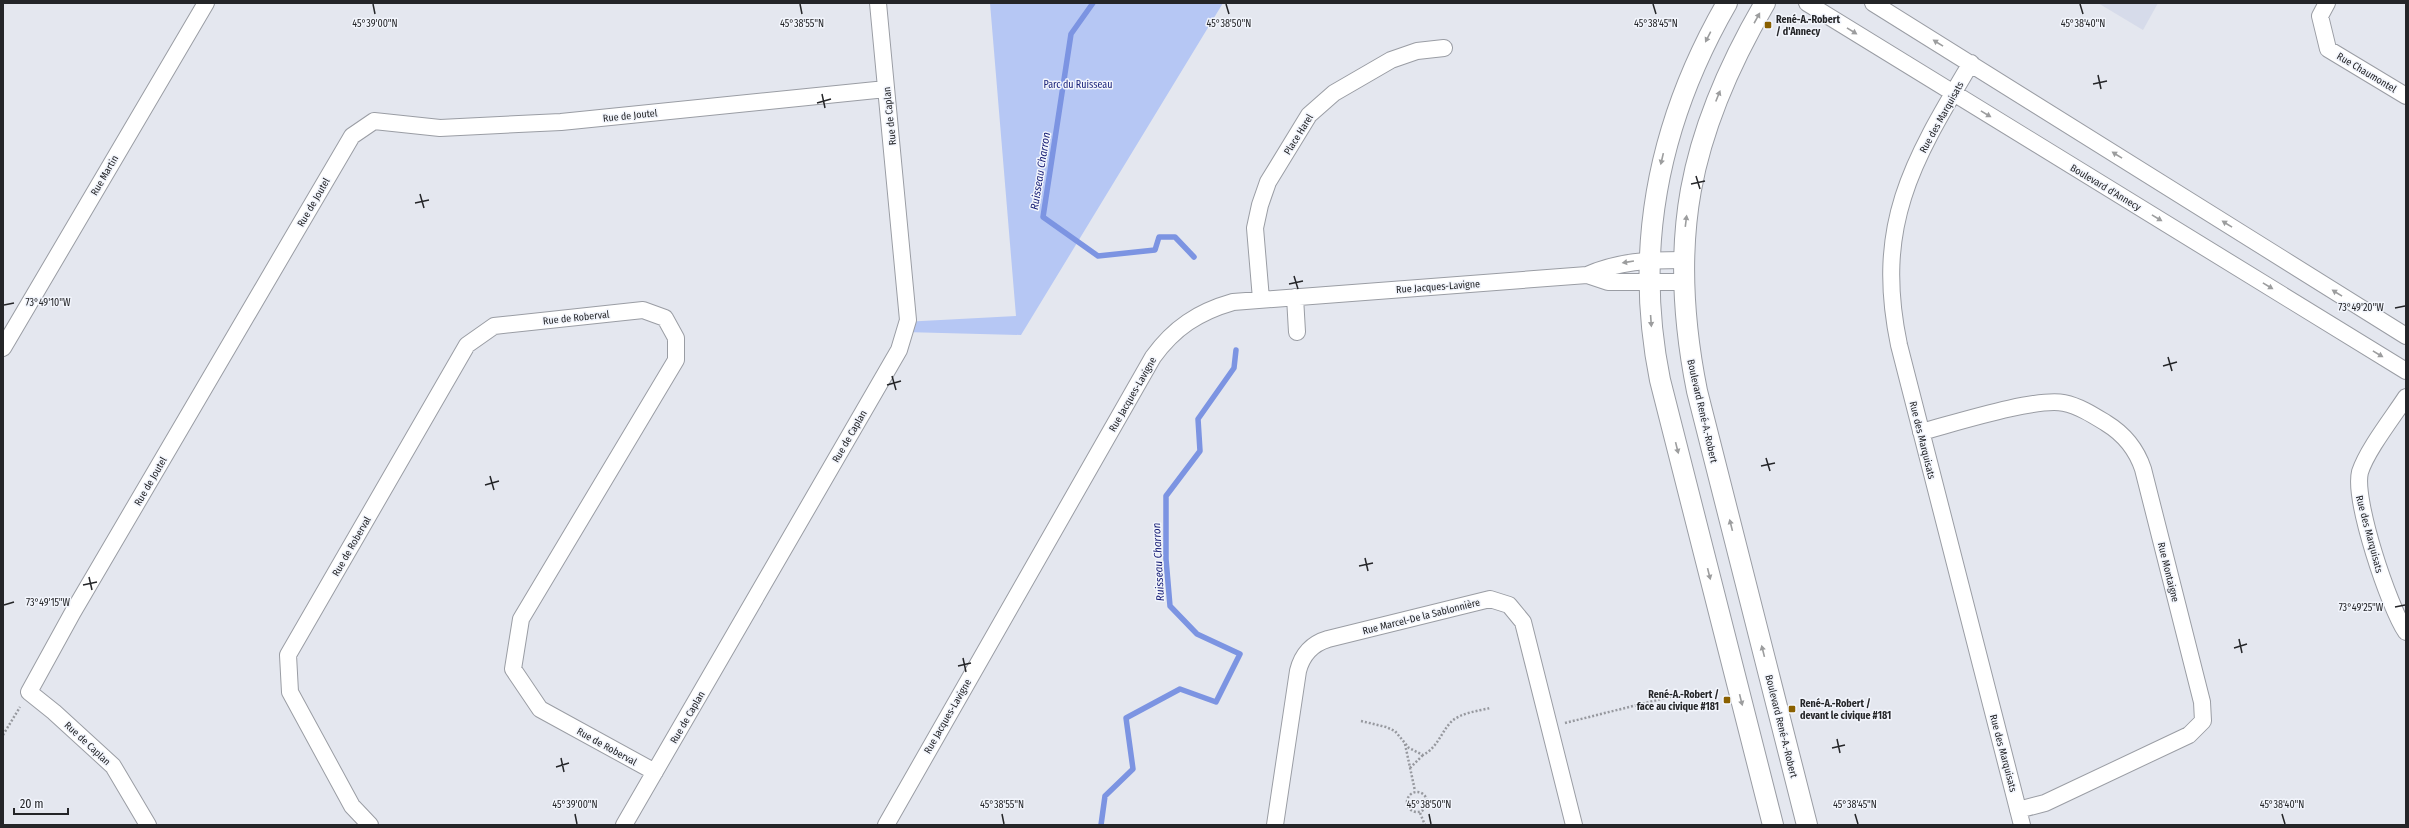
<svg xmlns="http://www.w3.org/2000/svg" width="2409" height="828" font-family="'Fira Sans Condensed',sans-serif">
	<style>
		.built { fill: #d6dbea }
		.green { fill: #b6c7f4 }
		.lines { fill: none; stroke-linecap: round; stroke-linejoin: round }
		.stream { stroke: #7c94e2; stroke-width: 5.5 }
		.minor-casing { stroke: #9a9da4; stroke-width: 18 }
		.tertiary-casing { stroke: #9a9da4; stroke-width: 22 }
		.path { stroke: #97999f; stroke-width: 2.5; stroke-dasharray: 2 2; stroke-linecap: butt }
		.minor { stroke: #fff; stroke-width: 16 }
		.tertiary { stroke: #fff; stroke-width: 20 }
		.oneway { fill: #9c9d9e }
		.ticks { fill: none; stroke: #242528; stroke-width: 1.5 }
		.poi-dot { fill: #8a6000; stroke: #f2f5fc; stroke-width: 1.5 }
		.labels { text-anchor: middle; stroke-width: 3; stroke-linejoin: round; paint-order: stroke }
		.poi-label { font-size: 10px; font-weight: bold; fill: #242528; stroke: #f2f5fc; text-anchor: start }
		.street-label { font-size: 10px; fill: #242528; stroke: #f2f5fc }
		.park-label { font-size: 10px; fill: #161f78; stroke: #f2f5fc }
		.water-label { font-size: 11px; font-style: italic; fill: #131a73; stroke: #f2f5fc }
		.ticks-label { font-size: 10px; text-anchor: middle; fill: #242528; stroke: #f2f5fc; stroke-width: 3; stroke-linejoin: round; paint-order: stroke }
	</style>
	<rect width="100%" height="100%" fill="#e4e7ef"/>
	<!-- built -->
	<path class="built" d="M 2098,3 L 2158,3 L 2143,30 Z"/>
	<!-- green -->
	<path class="green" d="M 990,3 L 1223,3 L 1021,335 L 904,332 L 903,322 L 1016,316 Z"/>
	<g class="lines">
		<!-- stream -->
		<path class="stream" d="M 1093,3 L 1071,34 L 1043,217 L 1098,256 L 1155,250 L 1159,237 L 1175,237 L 1194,257
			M 1101,825 L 1105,796 L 1133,769 L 1126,718 L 1180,689 L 1216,702 L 1240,654 L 1197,634 L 1170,606 L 1166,559 L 1166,496 L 1200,451 L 1198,419 L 1234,368 L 1236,350"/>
		<!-- minor casing -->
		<g class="minor-casing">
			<path id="minor" d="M 1807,3 L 2406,371
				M 1873,3 L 2406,336
				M 2327,3 L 2320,16 L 2328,49 L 2406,96
				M 1971,63 C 1912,162 1874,225 1899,345 L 2022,825
				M 1587,275 L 1608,282 L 1683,282
				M 1295,297 L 1297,332
				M 1261,299 L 1255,228 L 1260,205 L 1268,182 L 1309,115 L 1334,93 L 1391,60 L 1417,51 L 1444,48
				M 3,348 L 206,3
				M 2406,397 C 2393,417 2367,450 2360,472 C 2353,500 2389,607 2406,632
				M 1921,432 C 1952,424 2036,397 2064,403 C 2079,406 2093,415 2106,423 C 2124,434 2136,448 2143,469 L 2202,702 L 2203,721 L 2189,735 L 2045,803 L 2018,810
				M 148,825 L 113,766 L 54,712 L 29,692 L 73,612 L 352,136 L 374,121 L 440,128 L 500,125 L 561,122 L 886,89
				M 370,825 L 352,806 L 290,692 L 288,655 L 467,345 L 494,326 L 643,310 L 665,318 L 676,338 L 676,360 L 521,619 L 513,669 L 540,709 L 655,772
				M 624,825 L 899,350 L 908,320 L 878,3
				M 886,825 L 1153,357 C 1174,328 1198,312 1233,302 L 1587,275 C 1619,261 1648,260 1683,260
				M 1275,825 L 1298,671 C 1302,655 1311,644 1328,639 L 1490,599 L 1509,605 L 1523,622 L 1574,825"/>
		</g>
		<!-- tertiary casing -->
		<g class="tertiary-casing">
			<path id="tertiary" d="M 1727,3 C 1659,121 1633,246 1660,380 L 1773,825
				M 1765,3 C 1688,135 1667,241 1697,391 L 1807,825"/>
		</g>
		<!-- path -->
		<path class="path" d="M 1361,721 L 1386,727 L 1395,731 L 1409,748 L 1423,755 C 1438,747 1440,734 1451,722 C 1460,713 1478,711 1490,708
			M 1565,723 L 1685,693
			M 3,735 L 20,707
			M 1405,744 L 1415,791
			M 1410,768 L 1423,755
			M1407 802a10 10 0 1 1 20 0a10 10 0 1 1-20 0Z
			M 1420,813 L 1425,825"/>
		<!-- minor -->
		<use href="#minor" class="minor"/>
		<!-- tertiary -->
		<use href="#tertiary" class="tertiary"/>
	</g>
	<!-- one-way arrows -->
	<defs><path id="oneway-solid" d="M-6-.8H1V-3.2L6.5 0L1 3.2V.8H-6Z"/></defs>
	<g class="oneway">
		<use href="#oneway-solid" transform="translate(1757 18) rotate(-61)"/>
		<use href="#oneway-solid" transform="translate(1852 31) rotate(32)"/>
		<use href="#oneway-solid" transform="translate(1708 37) rotate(117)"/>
		<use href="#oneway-solid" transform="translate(1938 43) rotate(-148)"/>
		<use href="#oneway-solid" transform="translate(1718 96) rotate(-68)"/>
		<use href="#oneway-solid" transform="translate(1986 114) rotate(31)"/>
		<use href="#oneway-solid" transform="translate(2117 155) rotate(-148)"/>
		<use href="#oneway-solid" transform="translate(1662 159) rotate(103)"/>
		<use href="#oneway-solid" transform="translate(2157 218) rotate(31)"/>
		<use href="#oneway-solid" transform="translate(1686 221) rotate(-83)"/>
		<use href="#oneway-solid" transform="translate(2227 224) rotate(-148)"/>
		<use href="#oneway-solid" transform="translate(1628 262) rotate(171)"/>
		<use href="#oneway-solid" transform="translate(2268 286) rotate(31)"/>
		<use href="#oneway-solid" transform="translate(2337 293) rotate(-148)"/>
		<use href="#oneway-solid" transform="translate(1651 321) rotate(86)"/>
		<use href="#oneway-solid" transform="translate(2378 354) rotate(31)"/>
		<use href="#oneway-solid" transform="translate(1677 448) rotate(76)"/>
		<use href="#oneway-solid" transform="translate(1731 525) rotate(-104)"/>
		<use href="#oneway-solid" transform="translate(1709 574) rotate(76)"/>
		<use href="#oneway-solid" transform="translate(1763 651) rotate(-104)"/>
		<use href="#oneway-solid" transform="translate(1741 700) rotate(76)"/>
	</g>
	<!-- ticks -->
	<path class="ticks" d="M 373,4 L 375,14M 800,4 L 802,14M 1226,4 L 1229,14M 1653,4 L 1656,14M 2080,4 L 2083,14M 2098,75 L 2101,89M 2093,84 L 2107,81M 822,94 L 825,108M 817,103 L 831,99M 1696,176 L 1700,189M 1691,184 L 1705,181M 420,194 L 424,208M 415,203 L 429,200M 1294,276 L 1298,289M 1289,284 L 1303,281M 4,305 L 14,303M 2395,308 L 2405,306M 2168,357 L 2172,371M 2163,366 L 2177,362M 892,376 L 896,390M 887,385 L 901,381M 1766,458 L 1770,471M 1761,466 L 1775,463M 490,476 L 494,490M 485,485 L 499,481M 1365,558 L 1368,571M 1359,566 L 1373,563M 89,577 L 92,590M 83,585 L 97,582M 4,605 L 14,602M 2395,607 L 2405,605M 2239,639 L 2242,653M 2234,648 L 2247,644M 963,658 L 966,672M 958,666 L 971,663M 1837,739 L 1840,753M 1832,748 L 1845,745M 561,758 L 564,772M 556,767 L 569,763M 575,814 L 577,824M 1002,814 L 1004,824M 1429,814 L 1431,824M 1855,814 L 1858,824M 2282,814 L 2285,824"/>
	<!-- markers -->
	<g class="poi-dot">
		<rect x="1764" y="21" width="8" height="8" rx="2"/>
		<rect x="1723" y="696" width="8" height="8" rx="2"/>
		<rect x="1788" y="705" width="8" height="8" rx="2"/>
	</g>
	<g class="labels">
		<!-- poi labels -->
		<g class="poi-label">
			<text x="1776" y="23">René-A.-Robert<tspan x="1776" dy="12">/ d'Annecy</tspan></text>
			<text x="1719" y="698" text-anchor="end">René-A.-Robert /<tspan x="1719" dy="12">face au civique #181</tspan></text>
			<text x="1800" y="707">René-A.-Robert /<tspan x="1800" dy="12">devant le civique #181</tspan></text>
		</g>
		<!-- street labels -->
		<g class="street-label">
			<text transform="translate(2367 72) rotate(31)" y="4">Rue Chaumontel</text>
			<text transform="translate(630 115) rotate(-6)" y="4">Rue de Joutel</text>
			<text transform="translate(889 116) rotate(-96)" y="4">Rue de Caplan</text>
			<text transform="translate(1941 117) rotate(-61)" y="4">Rue des Marquisats</text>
			<text transform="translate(1298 134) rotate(-58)" y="4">Place Harel</text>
			<text transform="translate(104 175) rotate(-60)" y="4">Rue Martin</text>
			<text transform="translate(2106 187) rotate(31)" y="4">Boulevard d'Annecy</text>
			<text transform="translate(313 202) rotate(-60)" y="4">Rue de Joutel</text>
			<text transform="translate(1438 286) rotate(-4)" y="4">Rue Jacques-Lavigne</text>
			<text transform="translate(576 317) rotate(-6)" y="4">Rue de Roberval</text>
			<text transform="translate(1132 394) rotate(-60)" y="4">Rue Jacques-Lavigne</text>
			<text transform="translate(1703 411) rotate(77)" y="4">Boulevard René-A.-Robert</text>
			<text transform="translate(849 436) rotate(-60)" y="4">Rue de Caplan</text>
			<text transform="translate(1923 440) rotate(76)" y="4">Rue des Marquisats</text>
			<text transform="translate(150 481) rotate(-60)" y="4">Rue de Joutel</text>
			<text transform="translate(2370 534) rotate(75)" y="4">Rue des Marquisats</text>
			<text transform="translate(351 546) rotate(-60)" y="4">Rue de Roberval</text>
			<text transform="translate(2169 572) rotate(76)" y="4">Rue Montaigne</text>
			<text transform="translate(1421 616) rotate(-14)" y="4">Rue Marcel-De la Sablonnière</text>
			<text transform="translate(947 716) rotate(-60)" y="4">Rue Jacques-Lavigne</text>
			<text transform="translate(687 717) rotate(-60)" y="4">Rue de Caplan</text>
			<text transform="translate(1782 726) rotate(76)" y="4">Boulevard René-A.-Robert</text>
			<text transform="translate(88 743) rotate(43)" y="4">Rue de Caplan</text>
			<text transform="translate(607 746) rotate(29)" y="4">Rue de Roberval</text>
			<text transform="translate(2004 753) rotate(75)" y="4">Rue des Marquisats</text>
		</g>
		<!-- park labels -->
		<g class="park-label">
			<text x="1078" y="88">Parc du Ruisseau</text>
		</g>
		<!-- water labels -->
		<g class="water-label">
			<text transform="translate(1040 171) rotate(-81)" y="4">Ruisseau Charron</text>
			<text transform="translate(1158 562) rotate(-93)" y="4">Ruisseau Charron</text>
		</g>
	</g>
	<g class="ticks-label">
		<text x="2083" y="27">45°38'40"N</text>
		<text x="375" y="27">45°39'00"N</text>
		<text x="802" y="27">45°38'55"N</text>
		<text x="1229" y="27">45°38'50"N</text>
		<text x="1656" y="27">45°38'45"N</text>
		<text x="48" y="306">73°49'10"W</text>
		<text x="2361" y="311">73°49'20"W</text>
		<text x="48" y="606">73°49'15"W</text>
		<text x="2361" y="611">73°49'25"W</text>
		<text x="575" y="808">45°39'00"N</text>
		<text x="1002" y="808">45°38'55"N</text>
		<text x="1429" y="808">45°38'50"N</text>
		<text x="1855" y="808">45°38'45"N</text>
		<text x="2282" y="808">45°38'40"N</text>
	</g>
	<!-- border -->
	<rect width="2409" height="828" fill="none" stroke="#242528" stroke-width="8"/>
	<!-- scale -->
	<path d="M14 808v6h54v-6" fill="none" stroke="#242528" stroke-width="2"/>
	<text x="20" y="808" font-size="12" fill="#242528" stroke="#f2f5fc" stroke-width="3" paint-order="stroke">20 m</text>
</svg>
